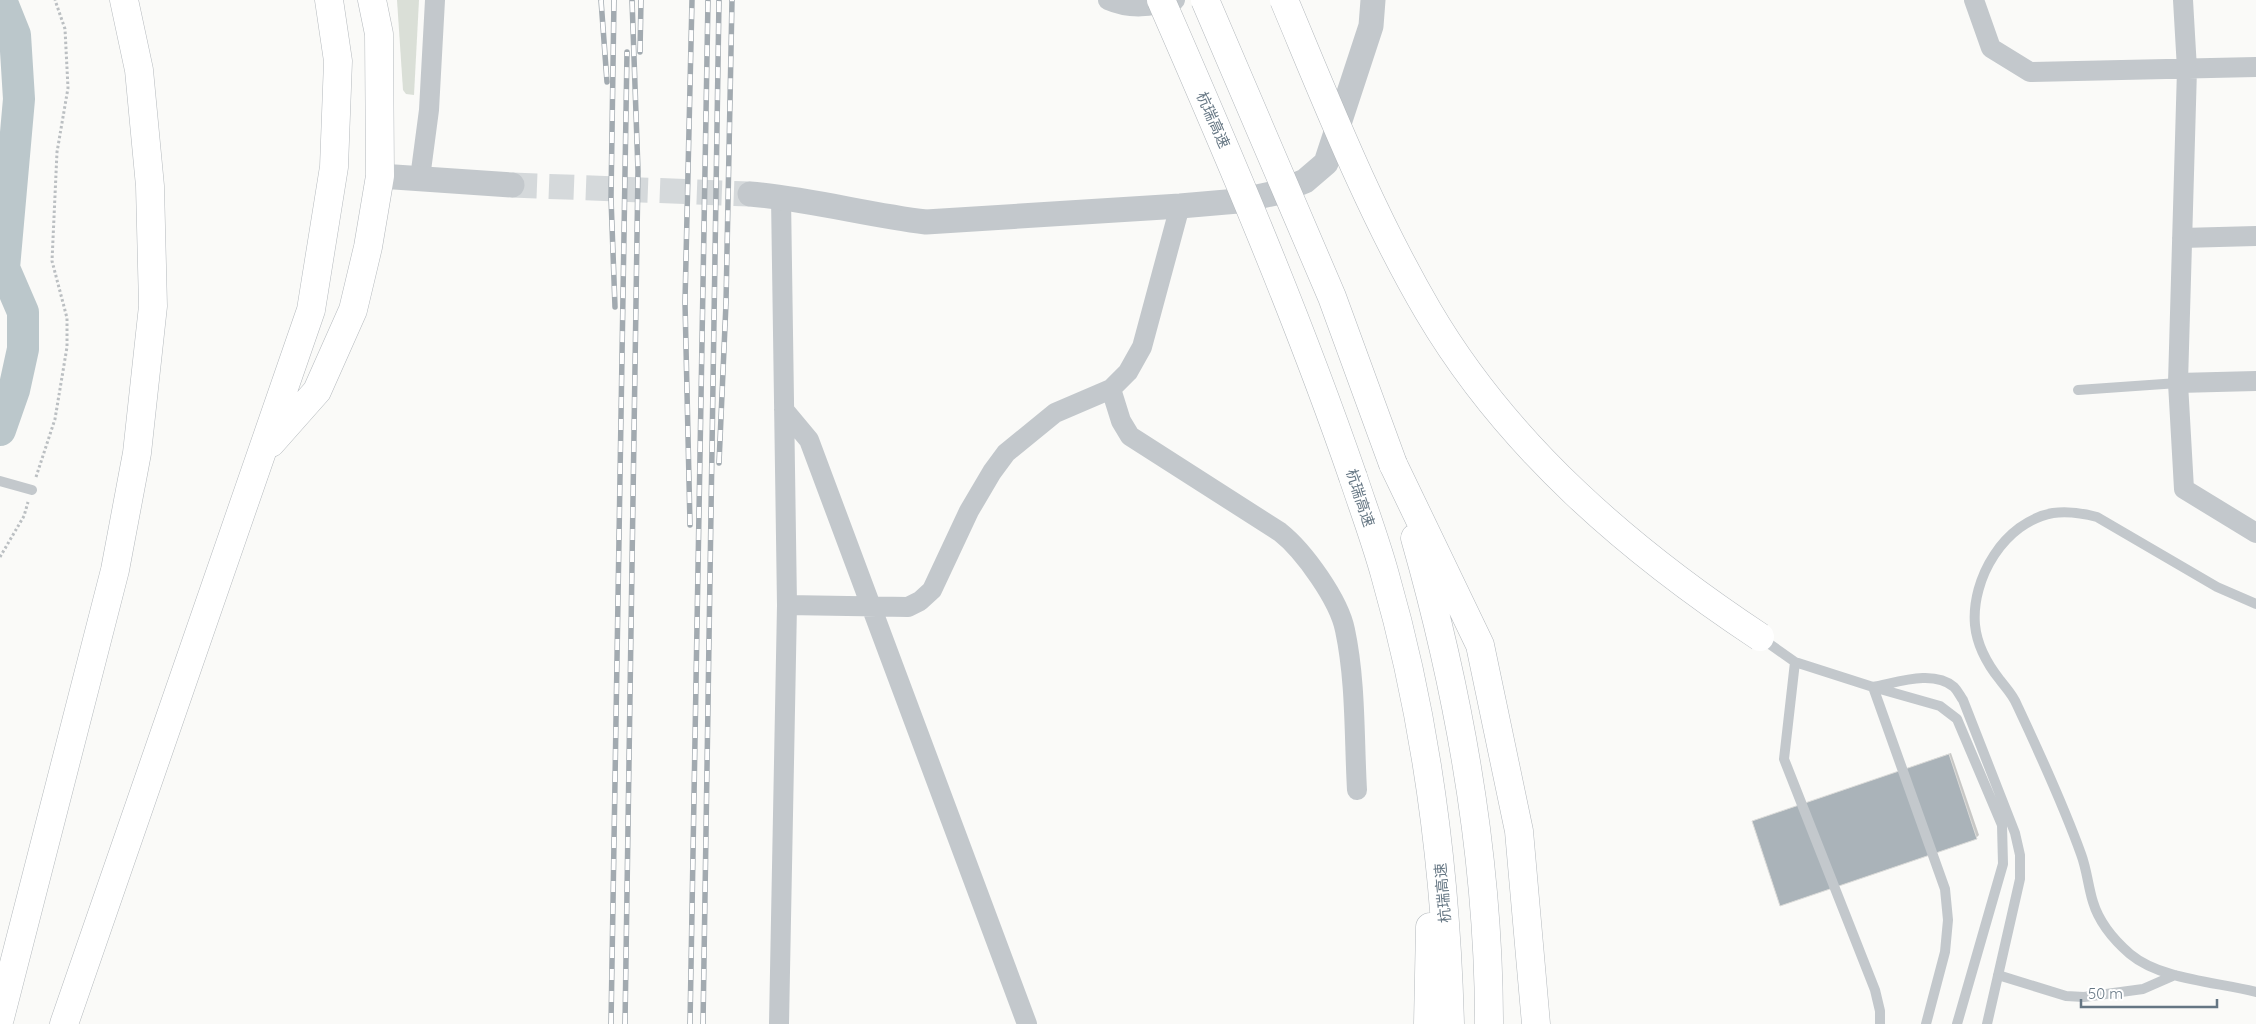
<svg xmlns="http://www.w3.org/2000/svg" width="2256" height="1024" font-family="Quicksand,'Noto Sans SC',sans-serif">
	<style>
		.grass { fill: #dadfd7 }
		.shadow { fill: #0003 }
		.lines { fill: none; stroke-linecap: round; stroke-linejoin: round }
		.river { stroke: #bbc7cb; stroke-width: 32 }
		.building { fill: #aab3b9; stroke: #dcdcda }
		.tertiary-tunnel { stroke: #d5d9db; stroke-width: 25; stroke-dasharray: 25 12; stroke-linecap: butt }
		.trunk-casing { stroke: #b4b9bd; stroke-width: 29 }
		.motorway-casing { stroke: #b4b9bd; stroke-width: 29 }
		.path { stroke: #bbbfc2; stroke-width: 3; stroke-dasharray: 2.5 2.5; stroke-linecap: butt }
		.service { stroke: #c3c8cc; stroke-width: 10 }
		.minor { stroke: #c3c8cc; stroke-width: 20 }
		.tertiary { stroke: #c3c8cc; stroke-width: 25 }
		.trunk { stroke: #fff; stroke-width: 28 }
		.motorway { stroke: #fff; stroke-width: 28 }
		.rail-casing { stroke: #a2aab0; stroke-width: 5.5 }
		.rail { stroke: #fff; stroke-width: 4; stroke-dasharray: 11; stroke-linecap: butt }
		.motorway-bridge-casing { stroke: #b4b9bd; stroke-width: 29; stroke-linecap: butt }
		.motorway-bridge { stroke: #fff; stroke-width: 28 }
		.labels { text-anchor: middle; stroke-width: 5; stroke-linejoin: round; paint-order: stroke }
		.street-label { font-size: 15px; fill: #657683; stroke: #fff }
	</style>
	<rect width="100%" height="100%" fill="#fafaf8"/>
	<!-- grass -->
	<path class="grass" d="M 397,0 L 419,0 L 414,95 L 406,94 L 403,90 Z"/>
	<!-- shadow -->
	<path class="shadow" d="M 1951,753 L 1979,835 L 1976,838 L 1753,822 Z"/>
	<g class="lines">
		<!-- river -->
		<path class="river" d="M 0,430 L 14,390 L 23,349 L 23,312 L 4,268 L 19,99 L 15,35 L 1,0"/>
	</g>
	<!-- building -->
	<path class="building" d="M 1949,754 L 1977,839 L 1780,906 L 1752,821 Z"/>
	<g class="lines">
		<!-- tertiary-tunnel -->
		<path class="tertiary-tunnel" d="M 512,185 L 750,194"/>
		<!-- trunk casing -->
		<g class="trunk-casing">
			<path id="trunk" d="M 271,443 L 317,391 L 353,310 L 368,247 L 380,176 L 379,34 L 372,0
				M 0,1018 L 115,570 L 137,453 L 153,306 L 150,186 L 139,70 L 124,0
				M 64,1024 L 311,310 L 334,167 L 338,61 L 329,0"/>
		</g>
		<!-- motorway casing -->
		<g class="motorway-casing">
			<path id="motorway" d="M 1393,464 L 1480,645 L 1519,831 L 1536,1024
				M 1353,477 C 1364,510 1376,542 1385,575 C 1427,721 1446,872 1450,1024
				M 1415,538 C 1460,696 1489,859 1489,1024
				M 1428,1024 L 1430,927"/>
		</g>
		<!-- path -->
		<path class="path" d="M 36,477 L 55,419 L 67,347 L 67,318 L 52,261 L 57,152 L 68,88 L 65,29 L 55,0
			M 0,557 L 24,516 L 28,502"/>
		<!-- service -->
		<path class="service" d="M 2078,390 L 2178,383
			M 0,481 L 32,490
			M 2256,604 L 2217,587 L 2097,517 C 2082,513 2069,511 2053,513 C 2004,522 1971,579 1975,625 C 1977,645 1988,665 2000,680 C 2006,688 2013,695 2017,705 C 2040,754 2063,804 2081,854 C 2087,870 2088,886 2093,902 C 2099,922 2115,941 2130,954 C 2161,980 2218,982 2256,992
			M 1761,638 L 1795,662 L 1873,687 L 1940,706 L 1957,719 L 2002,825 L 2003,864 L 1957,1024
			M 1795,662 L 1784,759 L 1875,990 L 1880,1011 L 1880,1024
			M 1998,975 L 2066,996 L 2084,997 L 2143,989 L 2175,975
			M 1926,1024 L 1945,952 L 1948,920 L 1945,889 L 1873,687 C 1896,683 1933,669 1954,687 C 1958,691 1960,696 1963,700 L 2015,833 L 2020,855 L 2020,879 L 1987,1024"/>
		<!-- minor -->
		<path class="minor" d="M 1108,0 C 1131,10 1151,7 1175,0
			M 1974,0 L 1991,48 L 2030,72 L 2256,67
			M 2183,0 L 2187,69 L 2178,383 L 2184,489 L 2256,533
			M 420,178 L 429,110 L 435,0
			M 2182,238 L 2256,236
			M 2178,383 L 2256,381
			M 1111,389 L 1121,421 L 1130,436 L 1280,532 C 1304,551 1339,600 1345,630 C 1356,682 1354,737 1357,790
			M 784,410 L 809,440 L 1027,1024
			M 787,605 L 908,607 L 920,601 L 932,590 L 969,511 L 992,472 L 1006,453 L 1055,413 L 1111,389 L 1128,372 L 1142,347 L 1180,206
			M 779,1024 L 787,605 L 781,197"/>
		<!-- tertiary -->
		<path class="tertiary" d="M 380,176 L 512,185
			M 750,194 C 810,199 867,215 926,222 L 1180,206 L 1238,201 L 1276,193 L 1305,181 L 1326,163 L 1371,26 L 1373,0"/>
		<!-- trunk -->
		<use href="#trunk" class="trunk"/>
		<!-- motorway -->
		<use href="#motorway" class="motorway"/>
		<!-- rail casing -->
		<g class="rail-casing">
			<path id="rail" d="M 601,0 L 607,82
				M 614,0 L 611,198 L 615,307
				M 640,52 L 641,0
				M 719,463 L 726,303 L 732,0
				M 690,525 L 685,302 L 692,0
				M 611,1024 L 627,52
				M 625,1024 L 638,171 L 632,0
				M 690,1024 L 708,0
				M 703,1024 L 719,0"/>
		</g>
		<!-- rail -->
		<use href="#rail" class="rail"/>
		<!-- motorway-bridge casing -->
		<g class="motorway-bridge-casing">
			<path id="motorway-bridge" d="M 1161,0 C 1230,158 1297,315 1353,477
				M 1205,0 L 1332,297 L 1393,464
				M 1284,0 C 1328,105 1370,212 1428,311 C 1508,447 1630,551 1760,637"/>
		</g>
		<!-- motorway-bridge -->
		<use href="#motorway-bridge" class="motorway-bridge"/>
	</g>
	<g class="labels">
		<!-- street labels -->
		<g class="street-label">
			<text transform="translate(1213 120) rotate(66)" y="5">杭瑞高速</text>
			<text transform="translate(1360 498) rotate(72)" y="5">杭瑞高速</text>
			<text transform="translate(1443 893) rotate(-95)" y="5">杭瑞高速</text>
		</g>
	</g>
	<!-- scale -->
	<path d="M2081 999v8h136v-8" fill="none" stroke="#657683" stroke-width="2.5"/>
	<text x="2088" y="999" font-size="15" fill="#657683" stroke="#ffffff" stroke-width="4" paint-order="stroke">50 m</text>
</svg>
